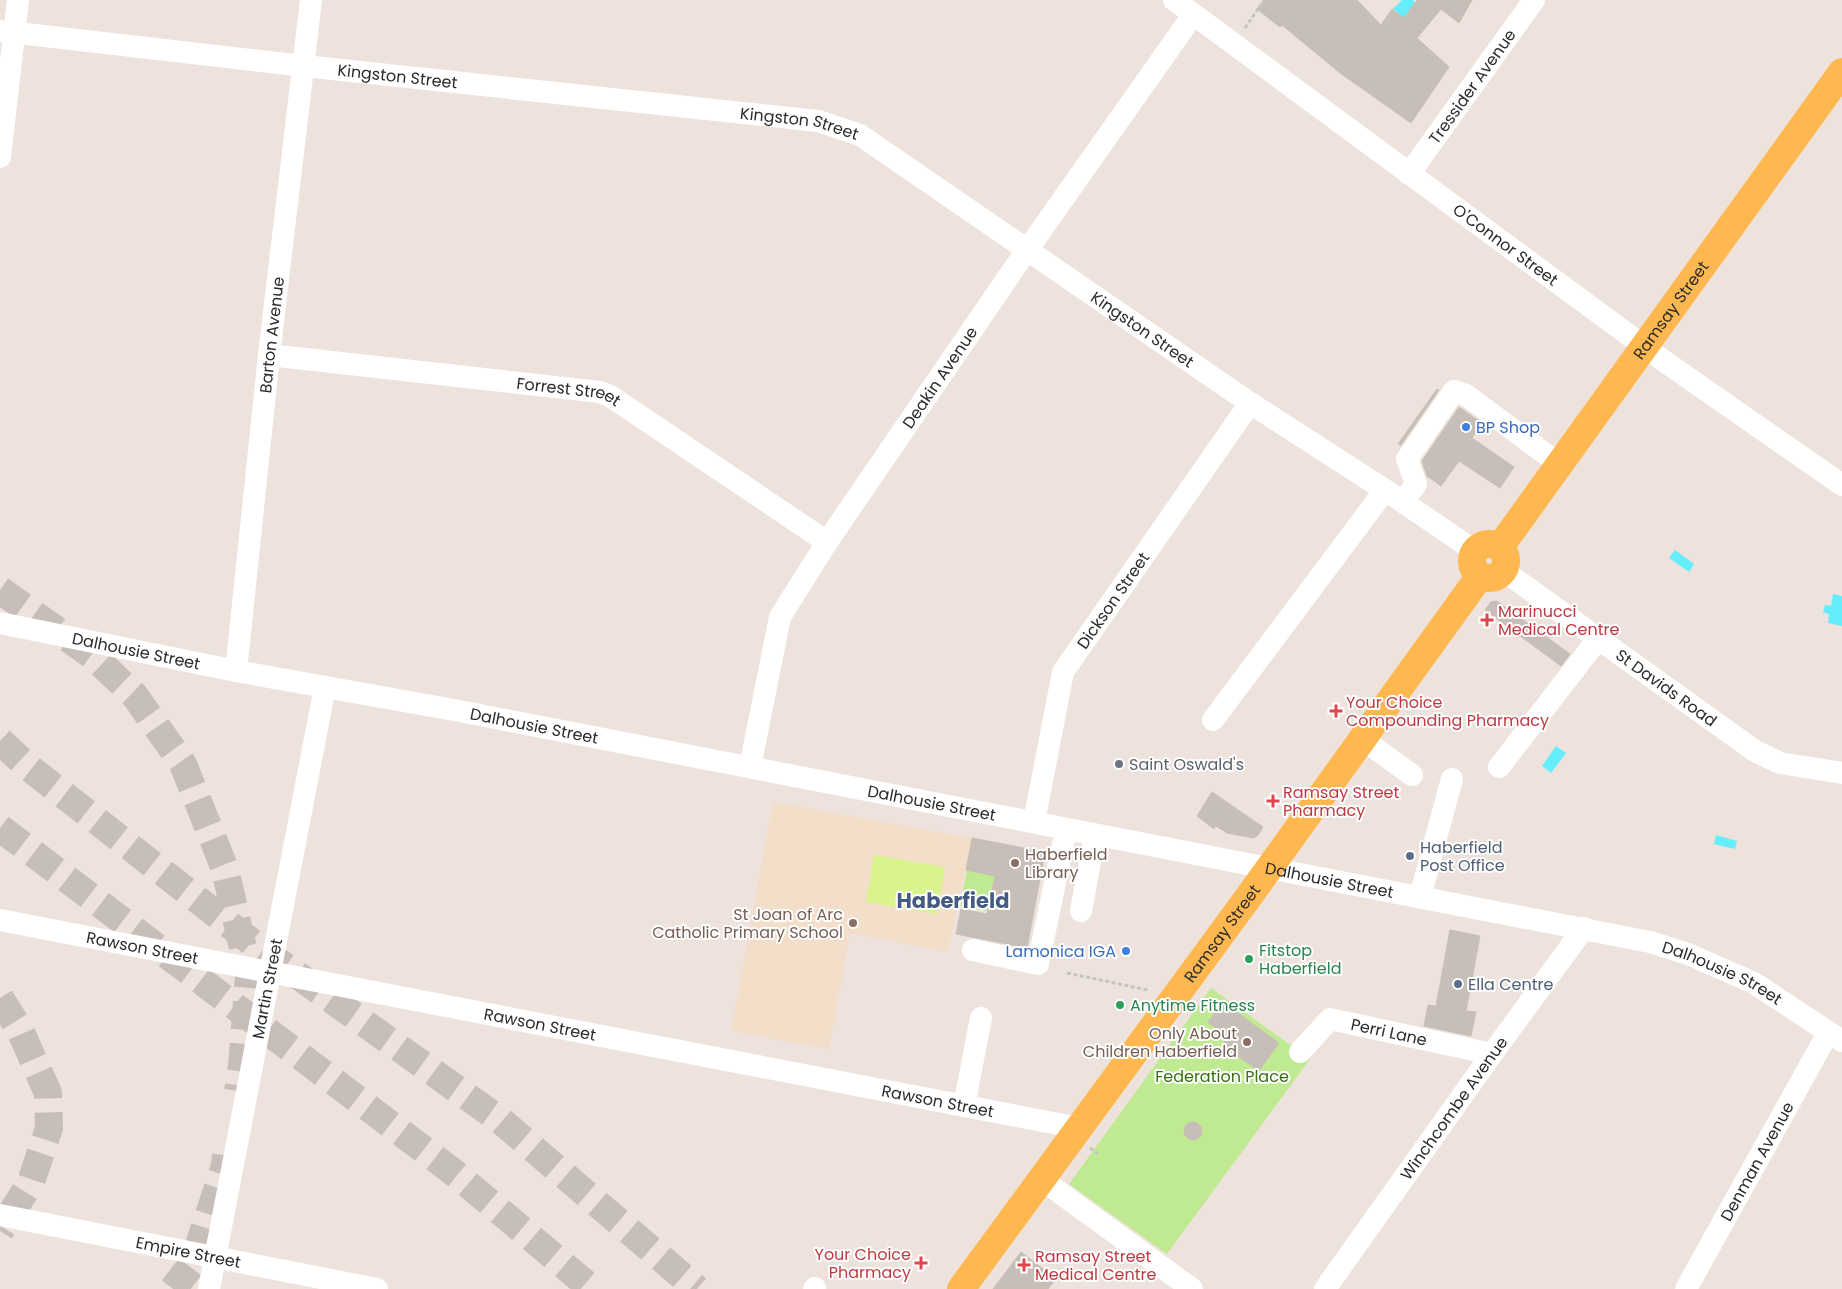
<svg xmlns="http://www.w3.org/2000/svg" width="1842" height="1289" font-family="Poppins,sans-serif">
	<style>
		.education { fill: #f2dec9 }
		.green { fill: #bfea92 }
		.pitch { fill: #d9f38d }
		.water { fill: #64edfb }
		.building { fill: #c6beb7; stroke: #cabfb5 }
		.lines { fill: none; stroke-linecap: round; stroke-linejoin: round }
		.highway-tunnel { stroke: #c7beb9; stroke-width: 28; stroke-dasharray: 28 14; stroke-linecap: butt }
		.path { stroke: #c4c4c4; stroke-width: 3; stroke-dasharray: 4 2.5; stroke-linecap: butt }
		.minor { stroke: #fff; stroke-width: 22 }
		.major { stroke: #ffb850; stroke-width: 28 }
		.shop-dot { fill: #3f7fe0; stroke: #fff; stroke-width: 2 }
		.health-dot { fill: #e0444e; stroke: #fff; stroke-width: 2 }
		.worship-dot { fill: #6b7280; stroke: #fff; stroke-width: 2 }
		.service-dot { fill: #5c6f8a; stroke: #fff; stroke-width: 2 }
		.education-dot { fill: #8d6e63; stroke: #fff; stroke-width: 2 }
		.leisure-dot { fill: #2e9e5b; stroke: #fff; stroke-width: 2 }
		.labels { text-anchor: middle; stroke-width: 4; stroke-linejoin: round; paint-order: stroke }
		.street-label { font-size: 16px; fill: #2b2b2b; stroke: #fff }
		.shop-label { font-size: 16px; fill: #366cbe; stroke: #fff; text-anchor: start }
		.health-label { font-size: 16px; fill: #be3a42; stroke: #fff; text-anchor: start }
		.worship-label { font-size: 16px; fill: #5b616d; stroke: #fff; text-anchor: start }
		.service-label { font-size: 16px; fill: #4e5e75; stroke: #fff; text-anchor: start }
		.education-label { font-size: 16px; fill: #785e54; stroke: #fff; text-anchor: end }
		.leisure-label { font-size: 16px; fill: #27864d; stroke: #fff; text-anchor: start }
		.park-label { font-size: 16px; fill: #367013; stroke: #fff }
		.district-label { font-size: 21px; font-weight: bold; fill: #465b81; stroke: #fff }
	</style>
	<rect width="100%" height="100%" fill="#eee3dc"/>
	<!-- education -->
	<path class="education" d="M 773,802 L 972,838 L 948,952 L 850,933 L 829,1049 L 731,1031 Z"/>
	<!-- green -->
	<path class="green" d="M 967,870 L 1004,877 L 997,913 L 960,906 Z
		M 1211,988 L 1310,1059 L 1167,1254 L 1069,1184 Z"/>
	<!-- pitch -->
	<path class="pitch" d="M 874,855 L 945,867 L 937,914 L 866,902 Z"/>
	<!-- water -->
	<path class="water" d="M 1402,0 L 1413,0 L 1415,3 L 1404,18 L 1393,9 Z
		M 1675,550 L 1694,564 L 1689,572 L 1669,558 Z
		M 1833,594 L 1842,596 L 1842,626 L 1828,623 L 1829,614 L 1823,612 L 1825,605 L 1831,606 Z
		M 1556,746 L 1566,753 L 1551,773 L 1542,766 Z
		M 1716,835 L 1737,841 L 1735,849 L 1714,844 Z"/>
	<!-- building -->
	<path class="building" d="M 1264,0 L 1357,0 L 1381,25 L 1392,9 L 1404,18 L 1417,0 L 1472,0 L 1459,23 L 1441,9 L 1417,38 L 1449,67 L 1411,123 L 1340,73 L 1282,25 L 1280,27 L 1257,9 Z
		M 1437,389 L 1439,390 L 1401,445 L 1398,444 Z
		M 1459,407 L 1482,423 L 1472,438 L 1514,467 L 1500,488 L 1459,461 L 1441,486 L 1427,476 L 1422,461 Z
		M 1497,601 L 1570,654 L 1561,666 L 1485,610 L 1491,602 Z
		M 1212,792 L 1263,827 L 1258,835 L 1253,838 L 1227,833 L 1216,826 L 1214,829 L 1197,816 Z
		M 972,838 L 1045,852 L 1027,948 L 956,934 L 961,909 L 987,914 L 995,876 L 966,870 Z
		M 1450,930 L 1480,936 L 1466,1011 L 1476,1012 L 1471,1036 L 1424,1026 L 1428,1005 L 1436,1006 Z
		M 1223,1002 L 1279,1043 L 1259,1071 L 1222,1045 L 1228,1037 L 1208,1022 Z
		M1184 1131a9 9 0 1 1 18 0a9 9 0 1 1-18 0Z
		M 1021,1252 L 1056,1279 L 1048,1289 L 993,1289 Z"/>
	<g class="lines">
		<!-- highway-tunnel -->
		<path class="highway-tunnel" d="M 0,590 L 93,656 L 135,696 L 183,764 L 225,869 L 249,975 L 242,1066 L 238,1091
			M 0,741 L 27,766 L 258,947 L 500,1120 L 697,1289
			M 0,828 L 457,1175 L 592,1289
			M 0,998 L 20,1030 L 48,1093 L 49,1128 L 31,1182 L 0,1231
			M 173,1289 L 193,1263 L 225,1166 L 226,1155"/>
		<!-- path -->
		<path class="path" d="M 1245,28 L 1264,0
			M 1067,973 L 1148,990
			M 1090,1148 L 1098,1154"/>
		<!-- minor -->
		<g class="minor">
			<path id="s1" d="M 1174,0 L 1664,361 L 1842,485"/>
			<path id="s2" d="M 0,31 L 304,66 L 818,121 L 860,135 L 1250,403 L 1385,490 L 1475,551"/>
			<path d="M 0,157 L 18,0"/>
			<path id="s3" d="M 1409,174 L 1534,0"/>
			<path id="s4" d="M 269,355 L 600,392 L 610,396 L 827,542"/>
			<path d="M 1403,502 L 1416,484 L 1407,459 L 1454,391 L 1466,395 L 1559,464"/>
			<path id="s5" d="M 1504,571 L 1755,751 L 1780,763 L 1842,773"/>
			<path id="s6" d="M 0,623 L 236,671 L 454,710 L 1650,942 L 1688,954 L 1754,983 L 1842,1041"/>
			<path id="s7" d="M 236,671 L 269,355 L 311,0"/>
			<path d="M 1213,720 L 1385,490"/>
			<path d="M 1362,739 L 1412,775"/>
			<path id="s8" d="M 750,767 L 780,617 L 827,542 L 1013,270 L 1193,15"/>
			<path d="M 1499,767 L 1598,639"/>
			<path id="s9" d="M 1034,822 L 1063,672 L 1250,403"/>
			<path d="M 1420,897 L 1452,779"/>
			<path d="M 1081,911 L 1095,835"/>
			<path id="s10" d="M 0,920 L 1079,1128"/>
			<path d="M 973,950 L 1038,964 L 1066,830"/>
			<path id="s11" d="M 1300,1052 L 1330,1019 L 1492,1054"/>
			<path d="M 964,1106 L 981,1018"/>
			<path d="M 1041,1179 L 1192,1289"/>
			<path id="s12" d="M 0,1215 L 377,1289"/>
			<path id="s13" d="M 209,1289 L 325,687"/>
			<path d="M 814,1289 L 815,1288"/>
			<path id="s14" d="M 1325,1289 L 1492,1054 L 1584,928"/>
			<path id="s15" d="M 1686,1289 L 1828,1033"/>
		</g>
		<!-- major -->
		<g class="major">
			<circle cx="1489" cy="561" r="17"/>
			<path id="s16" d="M 1500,547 L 1842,72"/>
			<path id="s17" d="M 961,1289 L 1247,899 L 1480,576"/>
		</g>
	</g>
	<!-- markers -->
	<g class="shop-dot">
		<circle cx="1466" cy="427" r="5"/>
		<circle cx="1126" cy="951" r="5"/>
	</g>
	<g class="health-dot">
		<path d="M1484.5 612.5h5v5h5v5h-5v5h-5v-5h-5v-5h5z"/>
		<path d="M1333.5 703.5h5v5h5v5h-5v5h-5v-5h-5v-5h5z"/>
		<path d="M1270.5 793.5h5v5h5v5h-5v5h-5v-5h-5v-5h5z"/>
		<path d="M918.5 1255.5h5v5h5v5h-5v5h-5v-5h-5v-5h5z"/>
		<path d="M1021.5 1257.5h5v5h5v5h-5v5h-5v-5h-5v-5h5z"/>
	</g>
	<circle class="worship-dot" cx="1119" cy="764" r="5"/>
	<g class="service-dot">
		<circle cx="1410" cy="856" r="5"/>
		<circle cx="1458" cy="984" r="5"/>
	</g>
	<g class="education-dot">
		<circle cx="1015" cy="863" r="5"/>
		<circle cx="853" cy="923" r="5"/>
		<circle cx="1247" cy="1042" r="5"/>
	</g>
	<g class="leisure-dot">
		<circle cx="1249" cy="959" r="5"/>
		<circle cx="1120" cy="1005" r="5"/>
	</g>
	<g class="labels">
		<!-- street labels -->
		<g class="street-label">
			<text dy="6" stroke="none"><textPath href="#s2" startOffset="400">Kingston Street</textPath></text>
			<text dy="6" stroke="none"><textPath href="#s3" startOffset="108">Tressider Avenue</textPath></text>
			<text dy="6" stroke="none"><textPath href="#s2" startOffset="805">Kingston Street</textPath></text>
			<text dy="6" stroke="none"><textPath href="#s1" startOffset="412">O'Connor Street</textPath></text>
			<text dy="6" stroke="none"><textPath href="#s16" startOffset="292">Ramsay Street</textPath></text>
			<text dy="6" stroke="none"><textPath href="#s2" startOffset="1210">Kingston Street</textPath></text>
			<text dy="6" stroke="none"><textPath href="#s7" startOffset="338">Barton Avenue</textPath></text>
			<text dy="6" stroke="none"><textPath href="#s8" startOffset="441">Deakin Avenue</textPath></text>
			<text dy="6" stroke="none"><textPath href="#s4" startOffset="302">Forrest Street</textPath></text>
			<text dy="6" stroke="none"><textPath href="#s9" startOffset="240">Dickson Street</textPath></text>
			<text dy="6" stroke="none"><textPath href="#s6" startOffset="139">Dalhousie Street</textPath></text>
			<text dy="6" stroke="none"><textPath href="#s5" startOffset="200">St Davids Road</textPath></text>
			<text dy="6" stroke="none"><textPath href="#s6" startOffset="544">Dalhousie Street</textPath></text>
			<text dy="6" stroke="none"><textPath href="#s6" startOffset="949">Dalhousie Street</textPath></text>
			<text dy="6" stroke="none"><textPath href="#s6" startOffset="1354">Dalhousie Street</textPath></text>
			<text dy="6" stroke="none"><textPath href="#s17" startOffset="441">Ramsay Street</textPath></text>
			<text dy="6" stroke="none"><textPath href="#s10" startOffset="145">Rawson Street</textPath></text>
			<text dy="6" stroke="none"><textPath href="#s6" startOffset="1759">Dalhousie Street</textPath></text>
			<text dy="6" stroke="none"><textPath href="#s13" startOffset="306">Martin Street</textPath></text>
			<text dy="6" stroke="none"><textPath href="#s10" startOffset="550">Rawson Street</textPath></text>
			<text dy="6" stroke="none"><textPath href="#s11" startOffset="105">Perri Lane</textPath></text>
			<text dy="6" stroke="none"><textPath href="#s10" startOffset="955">Rawson Street</textPath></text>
			<text dy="6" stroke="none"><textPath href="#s14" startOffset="222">Winchcombe Avenue</textPath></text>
			<text dy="6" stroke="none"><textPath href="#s15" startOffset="146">Denman Avenue</textPath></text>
			<text dy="6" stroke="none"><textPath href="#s12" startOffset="192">Empire Street</textPath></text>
		</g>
		<!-- shop labels -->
		<g class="shop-label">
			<text x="1476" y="433">BP Shop</text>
			<text x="1116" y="957" text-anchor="end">Lamonica IGA</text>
		</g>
		<!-- health labels -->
		<g class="health-label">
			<text x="1498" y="617">Marinucci<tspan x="1498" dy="18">Medical Centre</tspan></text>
			<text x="1346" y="708">Your Choice<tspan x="1346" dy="18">Compounding Pharmacy</tspan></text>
			<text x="1283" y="798">Ramsay Street<tspan x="1283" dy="18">Pharmacy</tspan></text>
			<text x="911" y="1260" text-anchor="end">Your Choice<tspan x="911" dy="18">Pharmacy</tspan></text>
			<text x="1035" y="1262">Ramsay Street<tspan x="1035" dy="18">Medical Centre</tspan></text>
		</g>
		<!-- worship labels -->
		<g class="worship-label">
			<text x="1129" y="770">Saint Oswald's</text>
		</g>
		<!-- service labels -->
		<g class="service-label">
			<text x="1420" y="853">Haberfield<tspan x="1420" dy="18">Post Office</tspan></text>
			<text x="1468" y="990">Ella Centre</text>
		</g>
		<!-- education labels -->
		<g class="education-label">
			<text x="1025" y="860" text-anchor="start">Haberfield<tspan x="1025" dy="18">Library</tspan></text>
			<text x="843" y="920">St Joan of Arc<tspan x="843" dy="18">Catholic Primary School</tspan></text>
			<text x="1237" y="1039">Only About<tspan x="1237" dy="18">Children Haberfield</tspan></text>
		</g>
		<!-- leisure labels -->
		<g class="leisure-label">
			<text x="1259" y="956">Fitstop<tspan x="1259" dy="18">Haberfield</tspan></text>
			<text x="1130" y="1011">Anytime Fitness</text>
		</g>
		<!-- park labels -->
		<g class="park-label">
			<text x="1222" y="1082">Federation Place</text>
		</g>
		<!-- district labels -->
		<g class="district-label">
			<text x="953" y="908">Haberfield</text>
		</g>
	</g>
</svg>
